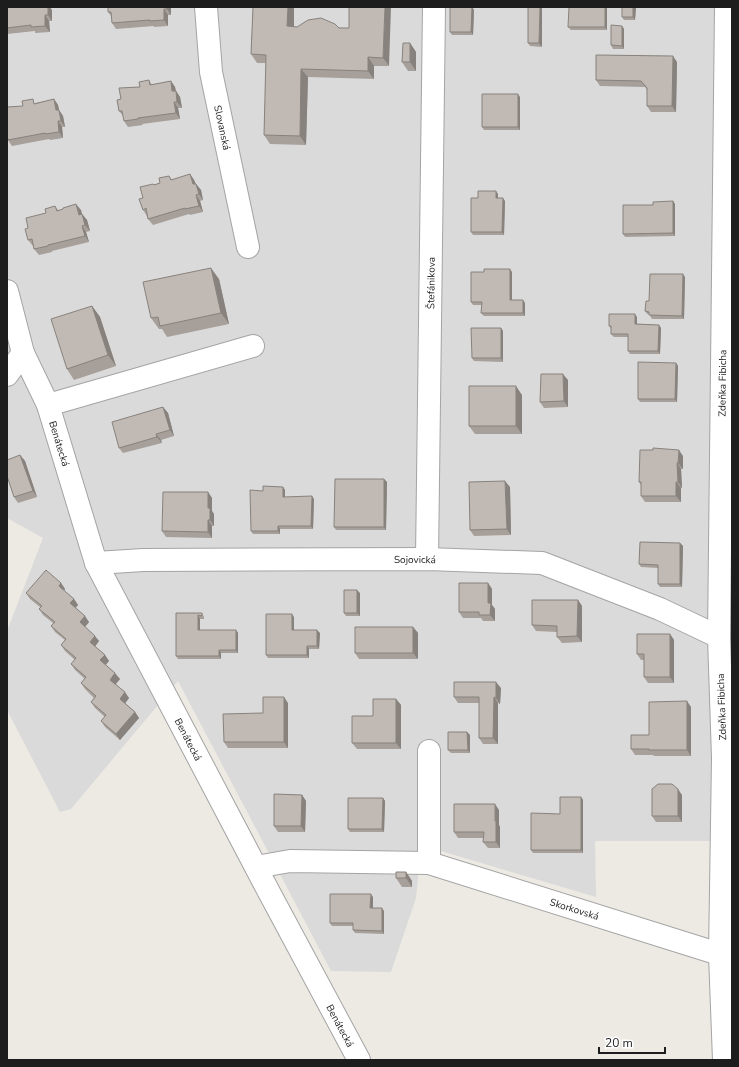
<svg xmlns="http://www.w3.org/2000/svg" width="739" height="1067" font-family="'Nunito Sans',sans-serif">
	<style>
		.residential { fill: #dbdada }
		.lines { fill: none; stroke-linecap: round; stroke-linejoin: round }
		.minor-casing { stroke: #a4a4a4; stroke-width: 24 }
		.minor { stroke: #fff; stroke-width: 22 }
		.wall { fill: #a69f9a }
		.shaded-wall { fill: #87827d }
		.building { fill: #c1b9b3; stroke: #87827d }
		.labels { text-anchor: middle; stroke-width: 3; stroke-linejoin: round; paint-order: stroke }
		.street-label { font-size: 10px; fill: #1d1d1d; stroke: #fff }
	</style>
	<rect width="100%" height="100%" fill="#edeae3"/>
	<!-- residential -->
	<path class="residential" d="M 7,7 L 732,7 L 732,841 L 595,841 L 596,897 L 417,844 L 418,879 L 416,898 L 391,972 L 331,971 L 178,681 L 71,809 L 60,812 L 7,710 L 7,631 L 43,538 L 7,518 Z"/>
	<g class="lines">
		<!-- minor casing -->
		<g class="minor-casing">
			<g id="minor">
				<path id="s1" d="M 206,7 L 211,72 L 248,247"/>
				<path id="s2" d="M 7,291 L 23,353 L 48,405 L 96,563 L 270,894 L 359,1060"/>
				<path d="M 7,375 L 23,353"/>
				<path d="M 48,405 L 253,346"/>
				<path id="s3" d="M 427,559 L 434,7"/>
				<path id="s4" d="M 96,563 L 143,560 L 427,559 L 542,563 L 660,609 L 719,637"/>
				<path d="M 429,863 L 429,751"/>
				<path id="s5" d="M 256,867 L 290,861 L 429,863 L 732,958"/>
				<path id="s6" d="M 724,1060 L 720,955 L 723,758 L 719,637 L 726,7"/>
			</g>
		</g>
		<!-- minor -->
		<use href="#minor" class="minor"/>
	</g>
	<!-- wall -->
	<path class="wall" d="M 7,7 L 52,10 L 52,21 L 49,21 L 50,32 L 35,33 L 35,31 L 7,34 Z
		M 171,7 L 171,15 L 168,15 L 168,26 L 154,27 L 154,26 L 116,29 L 112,23 L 112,17 L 108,12 Z
		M 253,7 L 294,7 L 294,27 L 349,28 L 349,7 L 389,66 L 374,66 L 374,79 L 308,77 L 306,145 L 270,144 L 264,135 L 266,63 L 257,63 L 251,54 Z
		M 472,7 L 474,10 L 473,35 L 452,35 L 450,32 Z
		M 528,7 L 542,47 L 530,46 L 528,43 Z
		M 607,7 L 607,30 L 571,30 L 568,27 Z
		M 636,7 L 635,20 L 624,20 L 622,17 Z
		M 622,26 L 624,29 L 624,49 L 613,49 L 611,45 Z
		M 410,43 L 416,52 L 416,71 L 408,71 L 402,62 Z
		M 677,62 L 676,112 L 651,112 L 647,106 L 647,90 L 645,87 L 600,86 L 596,80 Z
		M 149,80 L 152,85 L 171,81 L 175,87 L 176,91 L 180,97 L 182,108 L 178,108 L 180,119 L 142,124 L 143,125 L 128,127 L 124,121 L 124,117 L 119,111 L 121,99 Z
		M 520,97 L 520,130 L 484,130 L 482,127 Z
		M 54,99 L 58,105 L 59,110 L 63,116 L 65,127 L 62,127 L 63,138 L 50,140 L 49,139 L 12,146 L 8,140 L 23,106 L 36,103 Z
		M 190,174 L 194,180 L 196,184 L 201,190 L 203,200 L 200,201 L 203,212 L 190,215 L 189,214 L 153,225 L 148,219 L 147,215 L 147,216 L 143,210 L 143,198 L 154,185 L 160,183 L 169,176 L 172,180 Z
		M 498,194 L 498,198 L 505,201 L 504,235 L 473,235 L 471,232 L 478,198 Z
		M 673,201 L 675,204 L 675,236 L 625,237 L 623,234 Z
		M 55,206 L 58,210 L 81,210 L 82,214 L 87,220 L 90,231 L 86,232 L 89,242 L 52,251 L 52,252 L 39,255 L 34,249 L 33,246 L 28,240 L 28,228 Z
		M 512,272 L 512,300 L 525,303 L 525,316 L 484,316 L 481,313 L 481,305 L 473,305 L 471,302 Z
		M 685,277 L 684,319 L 652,319 L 649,314 L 647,314 L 645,311 L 649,301 Z
		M 219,279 L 229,324 L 167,337 L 162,329 L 159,329 L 151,318 Z
		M 92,306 L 100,317 L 116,366 L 74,380 L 67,369 Z
		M 637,317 L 637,324 L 659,325 L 661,328 L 660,354 L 630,354 L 628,351 L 628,337 L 614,337 L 611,334 L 611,329 L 609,326 Z
		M 501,328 L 503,331 L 503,362 L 474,361 L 472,358 Z
		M 676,363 L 678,366 L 677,402 L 640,402 L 638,399 Z
		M 568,380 L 568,407 L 544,408 L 540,402 Z
		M 522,395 L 522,434 L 475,434 L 469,426 Z
		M 163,407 L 168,413 L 174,436 L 161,440 L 162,443 L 123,453 L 119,448 Z
		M 20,455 L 25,461 L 37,497 L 18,503 L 14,497 Z
		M 683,456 L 683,469 L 681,469 L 682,488 L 681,488 L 681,502 L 645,502 L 641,496 L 641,485 L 639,482 Z
		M 384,479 L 387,482 L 386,530 L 336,530 L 334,527 Z
		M 283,487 L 285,490 L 285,497 L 314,499 L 313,529 L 280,529 L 280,534 L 253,534 L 251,531 L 263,491 Z
		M 510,487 L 511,535 L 474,536 L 470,530 Z
		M 208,492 L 212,498 L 212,511 L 214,514 L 214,526 L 212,526 L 212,538 L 166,537 L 162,531 Z
		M 680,543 L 683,546 L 682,587 L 660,587 L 658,584 L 658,568 L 641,567 L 639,564 Z
		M 61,583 L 65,589 L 64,591 L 74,599 L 78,605 L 76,608 L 89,622 L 85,627 L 99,641 L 95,646 L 105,655 L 109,661 L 106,665 L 120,679 L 116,684 L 129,698 L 125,703 L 135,712 L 139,718 L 120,740 L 105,727 L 101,721 L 105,717 L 95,708 L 91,702 L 94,698 L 85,689 L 81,683 L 85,679 L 75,670 L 71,664 L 75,660 L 65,651 L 61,645 L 65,640 L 55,632 L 51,626 L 53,623 L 43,615 L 39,609 L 40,607 L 30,599 L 26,593 Z
		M 488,583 L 492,589 L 492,605 L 495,609 L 495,621 L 483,621 L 481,618 L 463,618 L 459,612 Z
		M 360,593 L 360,616 L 346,616 L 344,613 Z
		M 578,600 L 582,606 L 582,642 L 562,643 L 557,637 L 557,632 L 536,631 L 532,625 Z
		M 176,613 L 202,613 L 204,617 L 204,619 L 200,619 L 200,630 L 236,630 L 238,633 L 238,653 L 221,653 L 221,659 L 178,659 L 176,656 Z
		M 294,617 L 294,630 L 320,633 L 319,649 L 309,649 L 309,658 L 268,658 L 266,655 Z
		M 413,627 L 418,633 L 418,659 L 359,659 L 355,653 Z
		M 670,634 L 674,640 L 674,683 L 648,683 L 644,677 L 644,660 L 641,660 L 637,654 Z
		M 501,688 L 500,704 L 498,703 L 498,744 L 483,744 L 479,738 L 479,703 L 458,703 L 454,697 Z
		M 396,699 L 401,705 L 401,749 L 357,749 L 352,743 L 373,716 Z
		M 288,703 L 288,748 L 228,748 L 224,742 L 263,713 Z
		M 691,707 L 691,756 L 654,756 L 653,755 L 635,755 L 631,749 L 649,735 Z
		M 467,732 L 470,735 L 470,753 L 451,753 L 448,750 Z
		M 302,795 L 306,801 L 305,832 L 278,832 L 274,826 Z
		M 682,795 L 682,822 L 656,822 L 652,816 Z
		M 581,797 L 583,800 L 583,853 L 533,853 L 531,850 L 560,814 Z
		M 383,798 L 385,801 L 384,832 L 350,832 L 348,829 Z
		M 499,810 L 499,825 L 500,827 L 500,848 L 488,848 L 483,842 L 484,838 L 458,838 L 454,832 Z
		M 406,872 L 412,881 L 412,887 L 402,887 L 396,878 Z
		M 373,897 L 373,908 L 384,911 L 384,934 L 355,933 L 353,930 L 353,926 L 332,926 L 330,923 Z"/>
	<!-- shaded-wall -->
	<path class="shaded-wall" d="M 46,7 L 50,7 L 52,10 L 52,21 L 48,15 Z
		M 167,7 L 171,7 L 171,15 L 167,9 Z
		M 288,7 L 294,7 L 294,35 L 287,26 Z
		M 385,7 L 391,7 L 389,66 L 383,58 Z
		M 472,7 L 474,10 L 473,35 L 471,32 Z
		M 540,7 L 542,7 L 542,47 L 539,43 Z
		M 605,7 L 607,7 L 607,30 L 605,27 Z
		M 633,7 L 636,7 L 635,20 L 633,17 Z
		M 164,9 L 168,15 L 168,26 L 164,20 Z
		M 45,15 L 49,21 L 50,32 L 45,26 Z
		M 622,26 L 624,29 L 624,49 L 622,46 Z
		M 410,43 L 416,52 L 416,71 L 410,62 Z
		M 673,56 L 677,62 L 676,112 L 672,106 Z
		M 368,57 L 374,66 L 374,79 L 368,71 Z
		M 301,69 L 308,77 L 306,145 L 300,136 Z
		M 171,81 L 175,87 L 177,97 L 172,91 Z
		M 176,91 L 180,97 L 182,108 L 177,102 Z
		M 518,94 L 520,97 L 520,130 L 518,127 Z
		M 54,99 L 58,105 L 60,116 L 56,110 Z
		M 174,102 L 178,108 L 180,119 L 176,113 Z
		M 59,110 L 63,116 L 65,127 L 61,121 Z
		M 58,121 L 62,127 L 63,138 L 59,132 Z
		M 190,174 L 194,180 L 198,190 L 193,184 Z
		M 196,184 L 201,190 L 203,200 L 199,194 Z
		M 496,191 L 498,194 L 498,201 L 496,198 Z
		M 196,195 L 200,201 L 203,212 L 199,206 Z
		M 503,198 L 505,201 L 504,235 L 502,232 Z
		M 673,201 L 675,204 L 675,236 L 673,233 Z
		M 76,204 L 81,210 L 83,221 L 79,215 Z
		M 82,214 L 87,220 L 90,231 L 85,225 Z
		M 82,226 L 86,232 L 89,242 L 85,236 Z
		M 211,268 L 219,279 L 229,324 L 221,313 Z
		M 510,269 L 512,272 L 512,303 L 510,300 Z
		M 683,274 L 685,277 L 684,319 L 682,316 Z
		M 523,300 L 525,303 L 525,316 L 523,313 Z
		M 92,306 L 100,317 L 116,366 L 108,355 Z
		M 635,314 L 637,317 L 637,327 L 635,324 Z
		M 659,325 L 661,328 L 660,354 L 658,351 Z
		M 501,328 L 503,331 L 503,362 L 501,358 Z
		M 676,363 L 678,366 L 677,402 L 675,399 Z
		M 563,374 L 568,380 L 568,407 L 564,401 Z
		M 516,386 L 522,395 L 522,434 L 516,426 Z
		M 163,407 L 168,413 L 174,436 L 170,430 Z
		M 156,434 L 161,440 L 162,443 L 157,437 Z
		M 679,450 L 683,456 L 683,469 L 678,463 Z
		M 20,455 L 25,461 L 37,497 L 33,491 Z
		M 677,463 L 681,469 L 682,488 L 678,482 Z
		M 384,479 L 387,482 L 386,530 L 384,527 Z
		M 505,481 L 510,487 L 511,535 L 507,529 Z
		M 676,482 L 681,488 L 681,502 L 676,496 Z
		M 283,487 L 285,490 L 285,500 L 283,497 Z
		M 208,492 L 212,498 L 212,511 L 214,514 L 214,526 L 210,520 L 208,508 Z
		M 312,496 L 314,499 L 313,529 L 311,526 Z
		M 208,520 L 212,526 L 212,538 L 208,532 Z
		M 278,526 L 280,529 L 280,534 L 278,531 Z
		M 680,543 L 683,546 L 682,587 L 680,584 Z
		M 61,583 L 65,589 L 63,592 L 59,586 Z
		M 488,583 L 492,589 L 492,605 L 495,609 L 495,621 L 490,615 L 488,603 Z
		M 357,590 L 360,593 L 360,616 L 357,613 Z
		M 74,599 L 78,605 L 74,609 L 70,603 Z
		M 578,600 L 582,606 L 582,642 L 577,636 Z
		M 292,614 L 294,617 L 294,633 L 292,630 Z
		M 198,615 L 200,619 L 200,633 L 198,630 Z
		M 85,616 L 89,622 L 84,628 L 80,622 Z
		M 413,627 L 418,633 L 418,659 L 413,653 Z
		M 236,630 L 238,633 L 238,653 L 236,650 Z
		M 317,630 L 320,633 L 319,649 L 317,646 Z
		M 670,634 L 674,640 L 674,683 L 670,677 Z
		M 95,636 L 99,641 L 94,648 L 90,642 Z
		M 307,646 L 309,649 L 309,658 L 307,655 Z
		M 219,650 L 221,653 L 221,659 L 219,656 Z
		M 105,655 L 109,661 L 104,666 L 100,660 Z
		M 115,673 L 120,679 L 114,686 L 110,680 Z
		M 496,682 L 501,688 L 500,704 L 496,698 Z
		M 125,692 L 129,698 L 124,705 L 120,699 Z
		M 284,697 L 288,703 L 288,748 L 284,742 Z
		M 494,697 L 498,703 L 498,744 L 493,738 Z
		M 396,699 L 401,705 L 401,749 L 396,743 Z
		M 687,701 L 691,707 L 691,756 L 687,750 Z
		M 135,712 L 139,718 L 120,740 L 116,734 Z
		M 467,732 L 470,735 L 470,753 L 468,750 Z
		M 678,789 L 682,795 L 682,822 L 678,816 Z
		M 302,795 L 306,801 L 305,832 L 301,826 Z
		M 581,797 L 583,800 L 583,853 L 581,850 Z
		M 383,798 L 385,801 L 384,832 L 382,829 Z
		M 495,804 L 499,810 L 499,825 L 500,827 L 500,848 L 496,842 Z
		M 406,872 L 412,881 L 412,887 L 406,878 Z
		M 371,894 L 373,897 L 373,911 L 370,908 Z
		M 382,908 L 384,911 L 384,934 L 382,931 Z"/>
	<!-- building -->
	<path class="building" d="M 7,7 L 48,7 L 48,15 L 45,15 L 45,26 L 31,27 L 31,25 L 7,28 Z
		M 108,7 L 167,7 L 167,9 L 164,9 L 164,20 L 150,21 L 150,20 L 112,23 L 111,12 L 108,12 Z
		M 253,7 L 288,7 L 287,26 L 297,27 L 308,20 L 321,18 L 335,24 L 339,28 L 349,28 L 349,7 L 385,7 L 383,58 L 368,57 L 368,71 L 301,69 L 300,136 L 264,135 L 266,55 L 251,54 Z
		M 450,7 L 472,7 L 471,32 L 450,32 Z
		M 528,7 L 540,7 L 539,43 L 528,43 Z
		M 569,7 L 605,7 L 605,27 L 568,27 Z
		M 622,7 L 633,7 L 633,17 L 622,17 Z
		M 611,25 L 622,26 L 622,46 L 611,45 Z
		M 403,43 L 410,43 L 410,62 L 402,62 Z
		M 596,55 L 673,56 L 672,106 L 647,106 L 647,88 L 641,81 L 596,80 Z
		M 149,80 L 150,85 L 171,81 L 172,91 L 176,91 L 177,102 L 174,102 L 176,113 L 138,118 L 138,119 L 124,121 L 122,111 L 119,111 L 117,100 L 121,99 L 119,88 L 140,87 L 139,82 Z
		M 482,94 L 518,94 L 518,127 L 482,127 Z
		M 33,99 L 34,104 L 54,99 L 56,110 L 59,110 L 61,121 L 58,121 L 59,132 L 45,134 L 45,133 L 8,140 L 7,135 L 7,107 L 23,106 L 22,101 Z
		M 190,174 L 193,184 L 196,184 L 199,194 L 196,195 L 199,206 L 185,209 L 185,208 L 148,219 L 146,208 L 143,210 L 139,199 L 143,198 L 140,187 L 153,184 L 154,185 L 160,183 L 159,178 L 169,176 L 171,180 Z
		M 478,191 L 496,191 L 496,198 L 503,198 L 502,232 L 471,232 L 471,198 L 478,198 Z
		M 673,201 L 673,233 L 623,234 L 623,205 L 653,205 L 653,202 Z
		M 76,204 L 79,215 L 82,214 L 85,225 L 82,226 L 85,236 L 48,245 L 48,246 L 34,249 L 32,239 L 28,240 L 25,229 L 28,228 L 26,218 L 46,213 L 45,209 L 55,206 L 57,211 L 63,209 L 63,208 Z
		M 211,268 L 221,313 L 160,326 L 158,317 L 151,318 L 143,282 Z
		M 484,269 L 510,269 L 510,300 L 523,300 L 523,313 L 481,313 L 482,302 L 471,302 L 471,272 L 484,272 Z
		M 650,274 L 683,274 L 682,316 L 649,315 L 649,312 L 645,311 L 646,301 L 649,301 Z
		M 92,306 L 108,355 L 67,369 L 51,319 Z
		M 609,314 L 635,314 L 635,324 L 659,325 L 658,351 L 628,351 L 628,334 L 611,334 L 611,326 L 609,326 Z
		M 471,328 L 501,328 L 501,358 L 472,358 Z
		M 638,362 L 676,363 L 675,399 L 638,399 Z
		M 541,374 L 563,374 L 564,401 L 540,402 Z
		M 469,386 L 516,386 L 516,426 L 469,426 Z
		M 163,407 L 170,430 L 156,434 L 157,437 L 119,448 L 112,422 Z
		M 653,448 L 679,450 L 678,463 L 677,463 L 678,482 L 676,482 L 676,496 L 641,496 L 641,482 L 639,482 L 640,450 L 653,450 Z
		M 20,455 L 33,491 L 14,497 L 7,476 L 7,460 Z
		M 335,479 L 384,479 L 384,527 L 334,527 Z
		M 505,481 L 507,529 L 470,530 L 469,482 Z
		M 263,486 L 283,487 L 283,497 L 312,496 L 311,526 L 278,526 L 278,531 L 251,531 L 250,490 L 263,491 Z
		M 163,492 L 208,492 L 208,508 L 210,508 L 210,520 L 208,520 L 208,532 L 162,531 Z
		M 640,542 L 680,543 L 680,584 L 658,584 L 658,565 L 639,564 Z
		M 46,570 L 61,583 L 59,586 L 74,599 L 70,603 L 85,616 L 80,622 L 95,636 L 90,642 L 105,655 L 100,660 L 115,673 L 110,680 L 125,692 L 120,699 L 135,712 L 116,734 L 101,721 L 106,715 L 91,702 L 96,696 L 81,683 L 86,677 L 71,664 L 76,658 L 61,645 L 66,639 L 51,626 L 55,622 L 39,609 L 42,606 L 26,593 Z
		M 459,583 L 488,583 L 488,603 L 491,603 L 490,615 L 479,615 L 479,612 L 459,612 Z
		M 344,590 L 357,590 L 357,613 L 344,613 Z
		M 532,600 L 578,600 L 577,636 L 557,637 L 557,626 L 532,625 Z
		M 176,613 L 202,613 L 202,616 L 198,615 L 198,630 L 236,630 L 236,650 L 219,650 L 219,656 L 176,656 Z
		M 266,614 L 292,614 L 292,630 L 317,630 L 317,646 L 307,646 L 307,655 L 266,655 Z
		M 355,627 L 413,627 L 413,653 L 355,653 Z
		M 637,634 L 670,634 L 670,677 L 644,677 L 644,654 L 637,654 Z
		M 454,682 L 496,682 L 496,698 L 494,697 L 493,738 L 479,738 L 479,697 L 454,697 Z
		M 263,697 L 284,697 L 284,742 L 224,742 L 223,714 L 263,713 Z
		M 373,699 L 396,699 L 396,743 L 352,743 L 352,716 L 373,716 Z
		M 687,701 L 687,750 L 649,750 L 649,749 L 631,749 L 631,735 L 649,735 L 649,702 Z
		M 448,732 L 467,732 L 468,750 L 448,750 Z
		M 658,784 L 672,784 L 678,789 L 678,816 L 652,816 L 652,789 Z
		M 274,794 L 302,795 L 301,826 L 274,826 Z
		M 560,797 L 581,797 L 581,850 L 531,850 L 531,813 L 560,814 Z
		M 348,798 L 383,798 L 382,829 L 348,829 Z
		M 454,804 L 495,804 L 495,821 L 496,821 L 496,842 L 483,842 L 484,832 L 454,832 Z
		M 396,872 L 406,872 L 406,878 L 396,878 Z
		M 330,894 L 371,894 L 370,908 L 382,908 L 382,931 L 353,930 L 353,923 L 330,923 Z"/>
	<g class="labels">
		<!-- street labels -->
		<g class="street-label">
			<text dy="4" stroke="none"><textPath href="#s1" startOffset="122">Slovanská</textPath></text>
			<text dy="4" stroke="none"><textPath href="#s3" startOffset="276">Štefánikova</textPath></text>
			<text dy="4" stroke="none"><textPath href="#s6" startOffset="677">Zdeňka Fibicha</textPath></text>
			<text dy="4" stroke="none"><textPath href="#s2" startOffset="162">Benátecká</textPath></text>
			<text dy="4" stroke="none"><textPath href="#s4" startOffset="319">Sojovická</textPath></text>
			<text transform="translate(721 707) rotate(-92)" y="4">Zdeňka Fibicha</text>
			<text dy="4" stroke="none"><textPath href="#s2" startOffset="486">Benátecká</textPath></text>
			<text dy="4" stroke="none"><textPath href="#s5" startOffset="326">Skorkovská</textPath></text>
			<text dy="4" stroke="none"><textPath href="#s2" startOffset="810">Benátecká</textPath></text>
		</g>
	</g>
	<!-- border -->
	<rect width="739" height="1067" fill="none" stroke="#1d1d1d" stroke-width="16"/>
	<!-- scale -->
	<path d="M599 1047v6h66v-6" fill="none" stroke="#1d1d1d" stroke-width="2"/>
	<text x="605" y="1047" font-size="12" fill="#1d1d1d" stroke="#ffffff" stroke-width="3" paint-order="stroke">20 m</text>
</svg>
